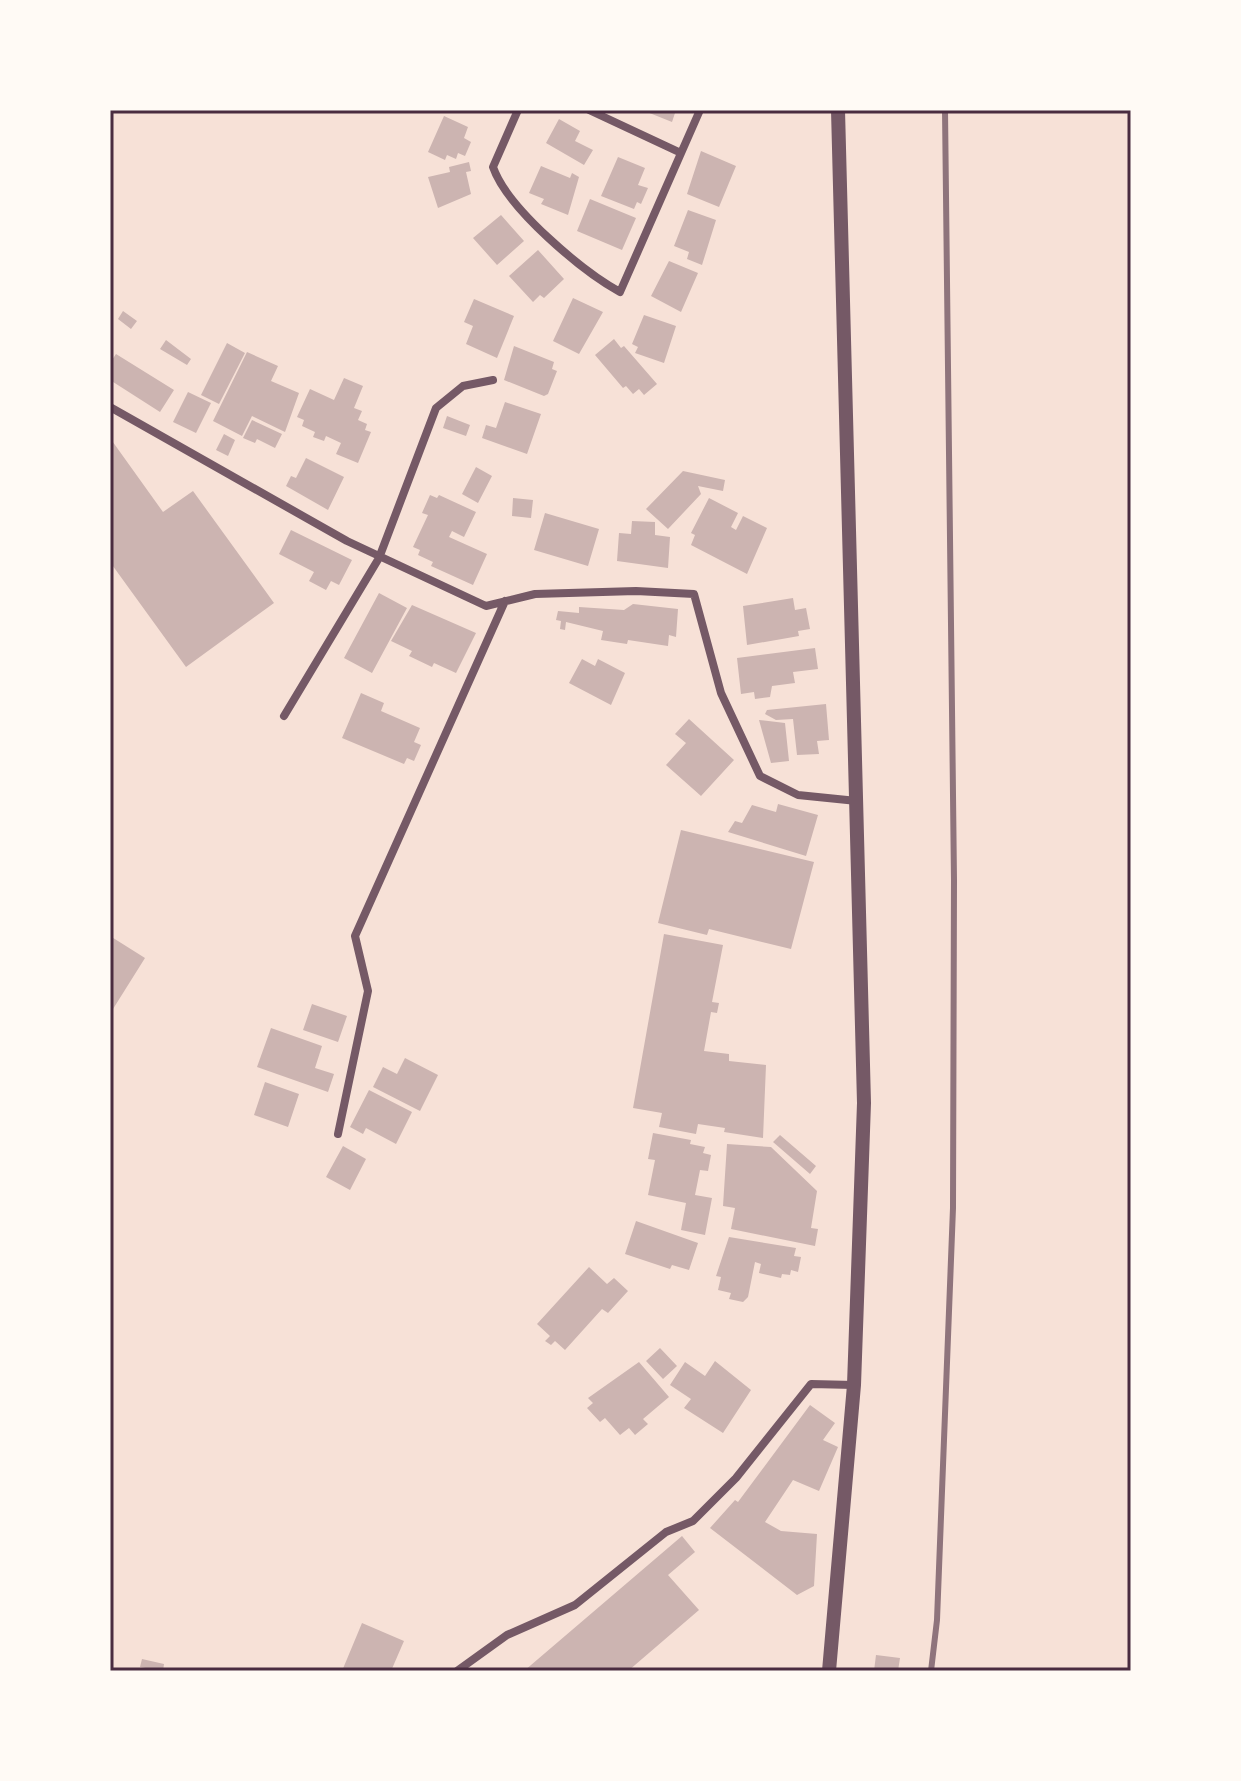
<svg xmlns="http://www.w3.org/2000/svg" width="1241" height="1781" font-family="'IBM Plex Sans',sans-serif">
	<style>
		.building { fill: #ccb4b1 }
		.lines { fill: none; stroke-linecap: round; stroke-linejoin: round }
		.minor { stroke: #755966; stroke-width: 8 }
		.tertiary { stroke: #755966; stroke-width: 14 }
		.rail { stroke: #8f747c; stroke-width: 6 }
		.neatline { fill: none; stroke: #4a2c40; stroke-width: 3 }
	</style>
	<rect width="100%" height="100%" fill="#f7e1d7"/>
	<!-- building -->
	<path class="building" d="M 642,110 L 676,110 L 672,122 Z
		M 444,116 L 468,127 L 464,138 L 471,142 L 465,156 L 458,153 L 456,159 L 447,155 L 445,160 L 428,152 Z
		M 559,119 L 580,131 L 575,141 L 593,150 L 584,165 L 546,143 Z
		M 701,151 L 736,166 L 719,207 L 687,194 Z
		M 618,157 L 645,168 L 638,185 L 648,188 L 641,204 L 637,202 L 634,209 L 601,196 Z
		M 469,162 L 471,171 L 466,172 L 471,194 L 438,208 L 428,177 L 450,172 L 449,167 Z
		M 541,166 L 570,178 L 572,173 L 579,177 L 568,215 L 541,204 L 544,199 L 529,193 Z
		M 590,199 L 636,218 L 622,250 L 577,231 Z
		M 688,210 L 716,220 L 702,265 L 687,259 L 689,252 L 674,246 Z
		M 501,215 L 524,241 L 497,265 L 473,238 Z
		M 538,250 L 564,279 L 544,298 L 540,295 L 533,302 L 509,276 Z
		M 669,261 L 698,273 L 681,312 L 651,296 Z
		M 573,298 L 603,312 L 579,354 L 553,341 Z
		M 474,299 L 514,316 L 497,358 L 466,344 L 473,326 L 464,322 Z
		M 123,311 L 137,321 L 131,329 L 118,319 Z
		M 644,315 L 676,326 L 664,363 L 635,353 L 638,347 L 632,344 Z
		M 614,339 L 621,348 L 624,346 L 657,384 L 644,395 L 639,389 L 633,394 L 626,386 L 623,388 L 595,355 Z
		M 166,340 L 191,359 L 187,365 L 160,349 Z
		M 227,343 L 245,353 L 219,404 L 201,395 Z
		M 514,346 L 554,362 L 552,369 L 557,371 L 548,394 L 544,396 L 504,380 Z
		M 247,352 L 278,366 L 271,381 L 299,393 L 285,432 L 252,416 L 242,436 L 213,421 Z
		M 116,354 L 174,390 L 160,412 L 110,380 L 110,363 Z
		M 344,378 L 363,386 L 354,408 L 362,411 L 358,420 L 367,424 L 365,430 L 371,432 L 358,463 L 336,454 L 341,443 L 326,436 L 324,441 L 313,437 L 315,432 L 302,426 L 304,420 L 297,417 L 310,389 L 334,400 Z
		M 188,392 L 211,403 L 196,433 L 173,422 Z
		M 505,402 L 541,414 L 527,454 L 482,438 L 486,425 L 496,428 Z
		M 447,416 L 470,425 L 466,436 L 443,428 Z
		M 252,420 L 282,434 L 275,448 L 257,439 L 255,443 L 243,438 Z
		M 224,434 L 235,440 L 228,456 L 216,450 Z
		M 110,438 L 163,512 L 193,491 L 274,603 L 186,667 L 110,562 Z
		M 306,458 L 344,477 L 328,510 L 286,486 L 291,476 L 296,478 Z
		M 476,467 L 492,476 L 478,503 L 462,494 Z
		M 683,471 L 725,480 L 723,491 L 698,486 L 701,494 L 668,529 L 646,509 Z
		M 430,495 L 437,498 L 439,495 L 476,512 L 464,537 L 452,531 L 449,537 L 487,554 L 473,585 L 431,566 L 433,562 L 418,555 L 420,550 L 413,547 L 428,515 L 422,513 Z
		M 513,498 L 533,500 L 531,518 L 512,516 Z
		M 709,498 L 738,513 L 731,527 L 736,530 L 743,516 L 767,528 L 747,574 L 691,545 L 695,535 L 691,533 Z
		M 545,513 L 599,529 L 588,566 L 534,550 Z
		M 632,521 L 655,522 L 655,535 L 670,537 L 668,568 L 617,561 L 619,533 L 631,534 Z
		M 291,530 L 352,560 L 339,585 L 331,581 L 326,590 L 309,581 L 314,572 L 279,554 Z
		M 379,593 L 407,608 L 372,673 L 344,658 Z
		M 793,598 L 795,610 L 806,608 L 810,629 L 798,631 L 799,636 L 747,645 L 743,606 Z
		M 633,604 L 678,609 L 676,637 L 669,635 L 668,646 L 628,640 L 627,644 L 601,640 L 603,631 L 566,622 L 565,630 L 560,629 L 561,621 L 556,620 L 558,611 L 579,613 L 579,607 L 624,610 Z
		M 412,605 L 476,633 L 456,673 L 434,663 L 432,667 L 409,656 L 412,651 L 391,641 Z
		M 815,648 L 818,669 L 793,672 L 795,683 L 772,686 L 770,697 L 755,699 L 754,692 L 741,694 L 737,658 Z
		M 582,659 L 595,666 L 598,659 L 625,673 L 611,705 L 569,683 Z
		M 361,693 L 384,703 L 381,711 L 420,728 L 414,742 L 421,745 L 414,761 L 407,758 L 404,764 L 342,738 Z
		M 826,704 L 829,740 L 817,741 L 819,754 L 797,755 L 793,719 L 776,720 L 765,714 L 767,710 Z
		M 689,719 L 734,760 L 701,796 L 666,765 L 686,743 L 675,734 Z
		M 759,720 L 785,723 L 789,761 L 771,763 Z
		M 778,804 L 818,815 L 806,856 L 728,832 L 735,821 L 742,823 L 752,805 L 776,812 Z
		M 681,830 L 814,862 L 791,949 L 709,929 L 707,935 L 658,923 Z
		M 664,934 L 723,945 L 712,1002 L 719,1003 L 717,1013 L 711,1012 L 704,1051 L 729,1054 L 729,1061 L 766,1065 L 763,1138 L 724,1132 L 725,1128 L 698,1124 L 696,1134 L 659,1127 L 662,1113 L 633,1108 Z
		M 110,936 L 145,958 L 113,1009 L 110,1007 Z
		M 312,1004 L 347,1016 L 338,1042 L 303,1030 Z
		M 271,1028 L 322,1046 L 315,1068 L 334,1074 L 328,1092 L 257,1067 Z
		M 405,1058 L 438,1075 L 420,1111 L 373,1087 L 383,1067 L 397,1074 Z
		M 265,1082 L 299,1094 L 288,1127 L 254,1115 Z
		M 369,1090 L 412,1112 L 396,1144 L 366,1128 L 363,1134 L 350,1127 Z
		M 653,1133 L 691,1140 L 690,1144 L 705,1147 L 703,1153 L 711,1155 L 708,1171 L 700,1170 L 695,1195 L 712,1198 L 705,1235 L 681,1230 L 686,1203 L 648,1195 L 655,1160 L 648,1159 Z
		M 780,1135 L 816,1166 L 810,1174 L 773,1142 Z
		M 727,1144 L 771,1147 L 817,1191 L 811,1228 L 818,1229 L 815,1246 L 731,1229 L 735,1208 L 723,1206 Z
		M 343,1146 L 366,1159 L 350,1190 L 326,1177 Z
		M 636,1221 L 698,1243 L 689,1270 L 672,1265 L 670,1269 L 625,1254 Z
		M 729,1237 L 796,1248 L 794,1256 L 801,1257 L 798,1272 L 791,1270 L 790,1275 L 782,1274 L 781,1278 L 759,1273 L 761,1264 L 755,1262 L 748,1297 L 743,1302 L 729,1299 L 731,1293 L 718,1290 L 721,1277 L 716,1276 Z
		M 589,1267 L 607,1284 L 614,1278 L 628,1291 L 608,1313 L 602,1309 L 565,1350 L 555,1341 L 551,1345 L 545,1341 L 550,1336 L 537,1324 Z
		M 660,1348 L 677,1366 L 663,1379 L 646,1361 Z
		M 715,1361 L 751,1390 L 723,1433 L 684,1408 L 691,1399 L 670,1385 L 685,1362 L 705,1376 Z
		M 639,1362 L 669,1397 L 643,1419 L 648,1424 L 635,1435 L 629,1428 L 620,1435 L 605,1418 L 600,1422 L 587,1408 L 593,1403 L 588,1398 Z
		M 810,1405 L 835,1423 L 823,1440 L 838,1447 L 819,1491 L 793,1480 L 765,1522 L 781,1531 L 817,1534 L 814,1586 L 797,1595 L 710,1528 L 735,1500 L 738,1502 Z
		M 682,1536 L 695,1552 L 668,1575 L 699,1610 L 628,1671 L 524,1671 Z
		M 362,1623 L 404,1641 L 391,1671 L 342,1671 Z
		M 876,1655 L 900,1658 L 898,1671 L 874,1671 Z
		M 142,1659 L 164,1664 L 163,1671 L 140,1667 Z"/>
	<g class="lines">
		<!-- minor -->
		<path class="minor" d="M 518,110 L 493,167 C 507,208 582,271 620,292 L 700,110
			M 589,110 L 681,153
			M 110,407 L 347,541 L 486,606 L 535,594 L 636,591 L 694,594 L 721,693 L 760,776 L 798,795 L 857,801
			M 284,716 L 379,558 L 436,408 L 463,386 L 493,380
			M 338,1134 L 368,991 L 355,936 L 505,601
			M 457,1671 L 507,1635 L 575,1605 L 666,1532 L 693,1521 L 736,1478 L 811,1384 L 854,1385"/>
		<!-- tertiary -->
		<path class="tertiary" d="M 829,1671 L 854,1385 L 864,1103 L 838,110"/>
		<!-- rail -->
		<path class="rail" d="M 931,1671 L 937,1620 L 953,1208 L 954,880 L 945,110"/>
	</g>
	<!-- border -->
	<rect width="1241" height="1781" fill="none" stroke="#fffaf5" stroke-width="224"/>
	<rect x="112" y="112" width="1017" height="1557" class="neatline"/>
</svg>
